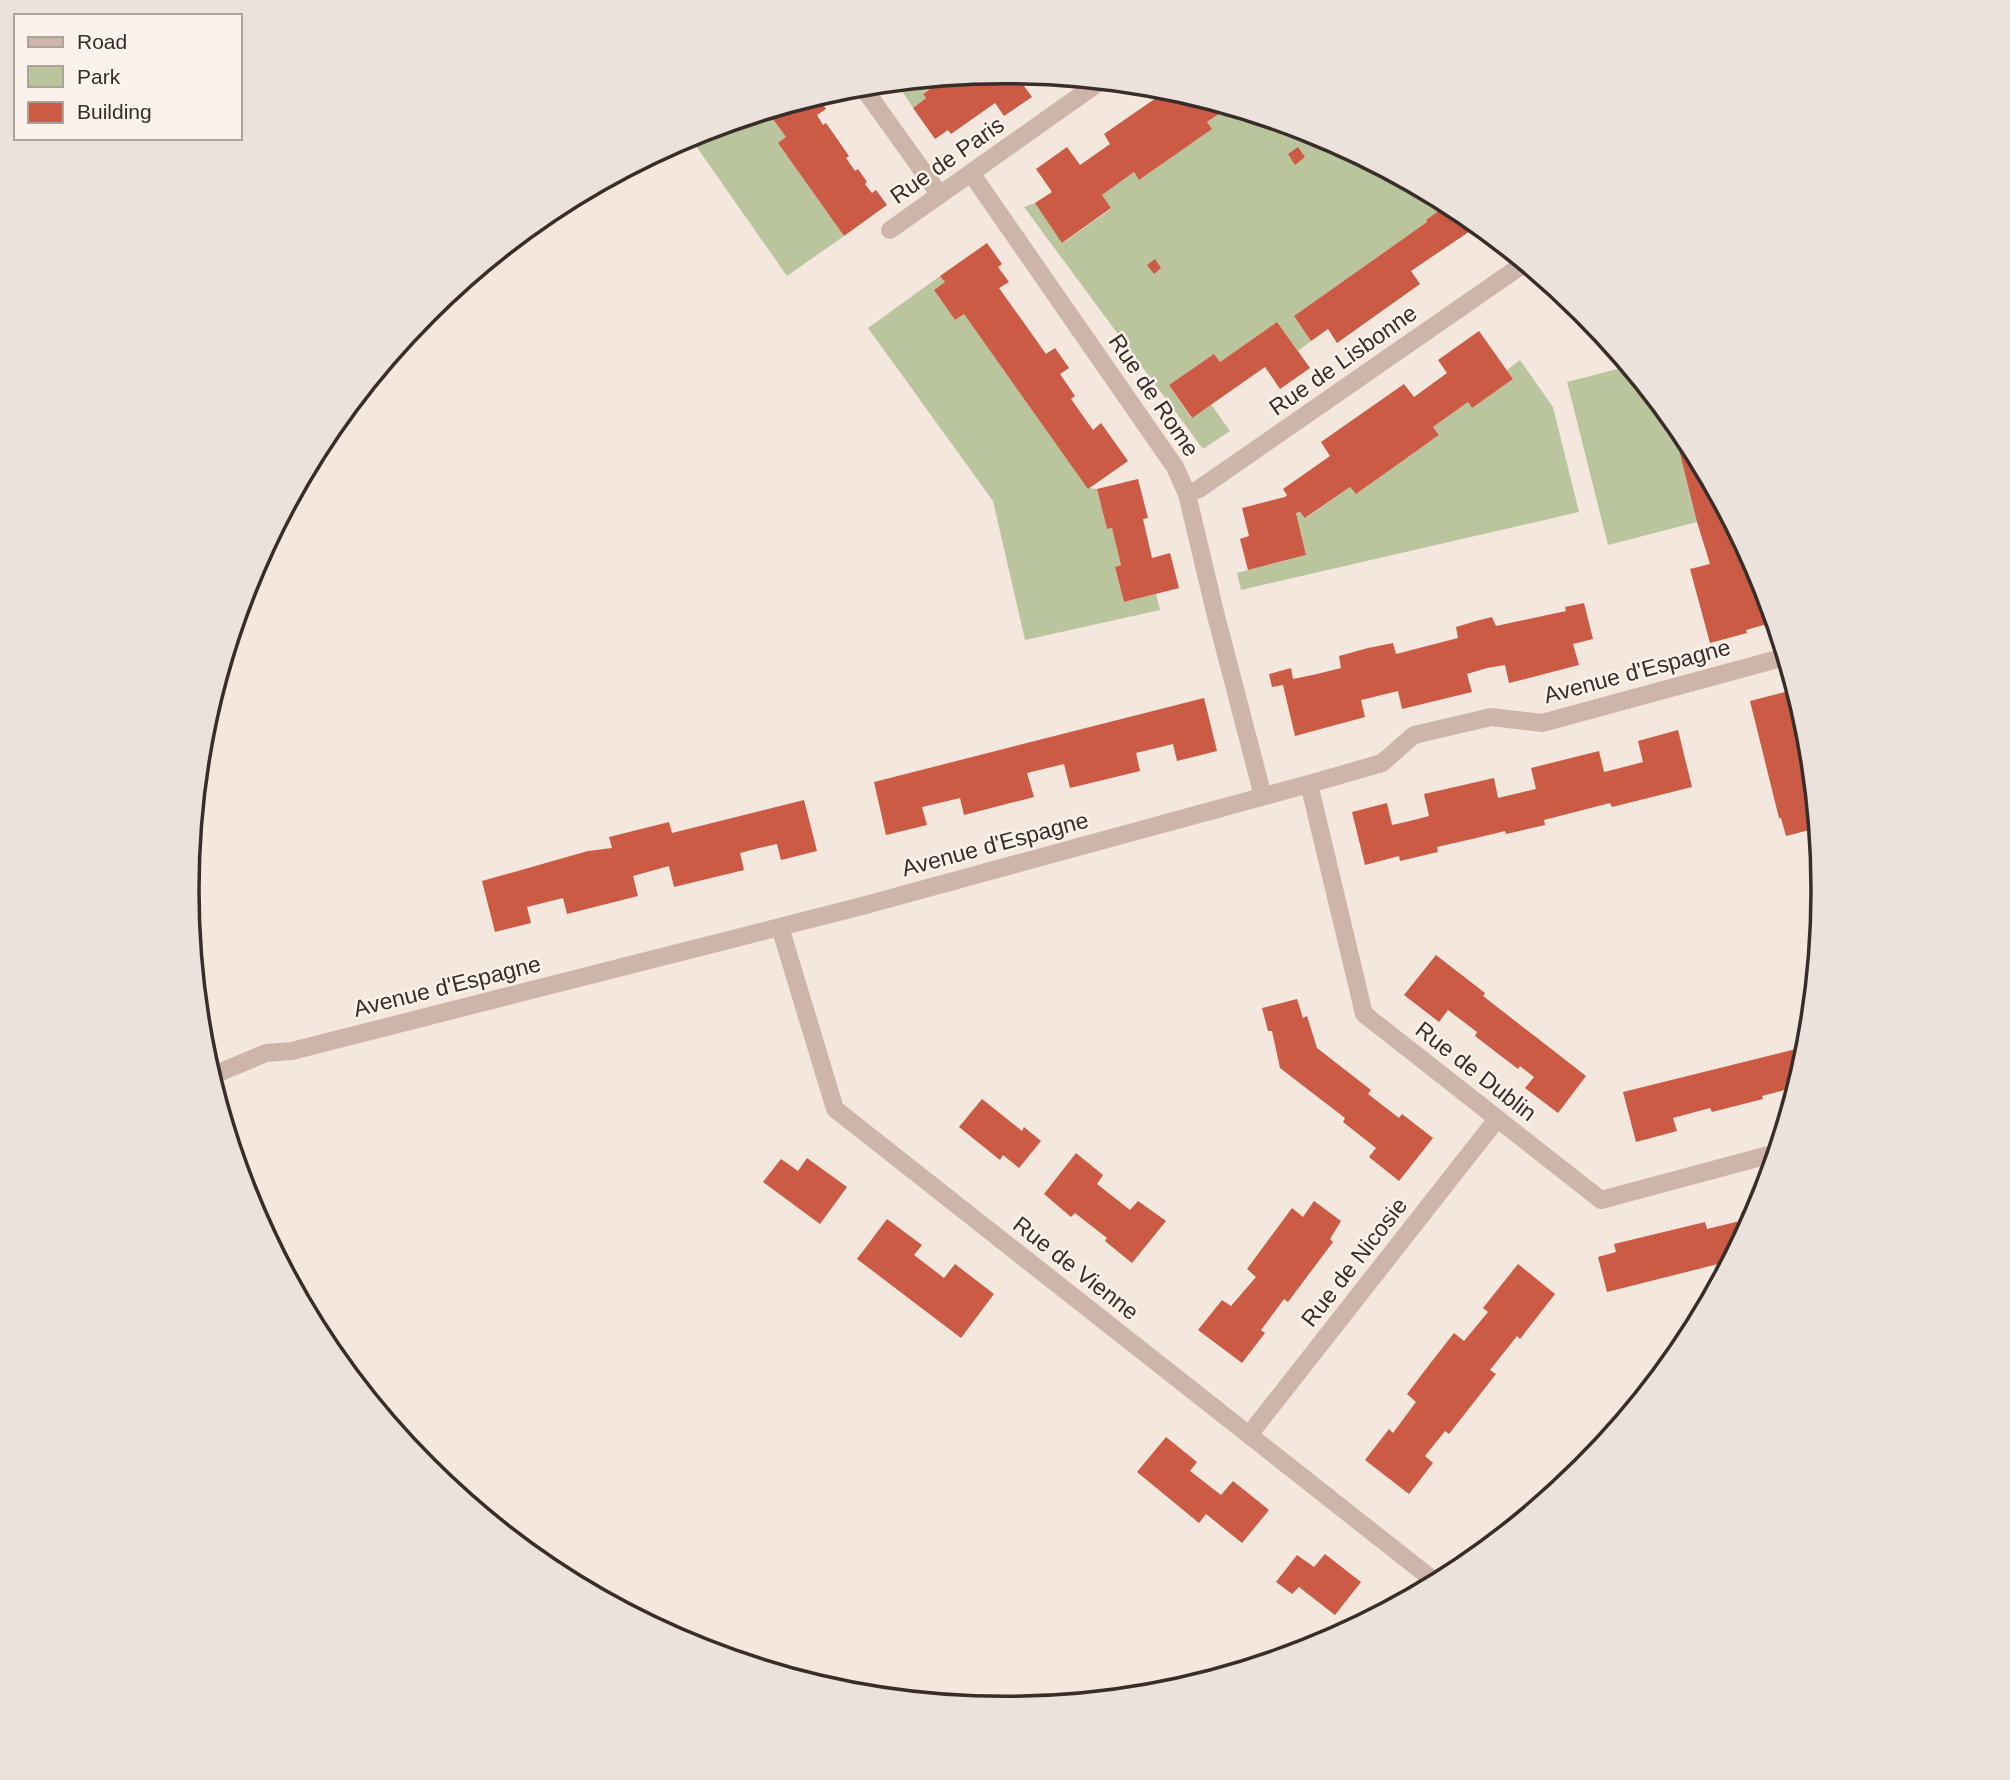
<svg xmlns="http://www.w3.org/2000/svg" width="2010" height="1780" font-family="Helvetica,sans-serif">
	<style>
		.green { fill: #bac49d }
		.building { fill: #cb5b45 }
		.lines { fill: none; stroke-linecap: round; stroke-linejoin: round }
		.street { stroke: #cdb6a9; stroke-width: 18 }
		.labels { text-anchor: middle; stroke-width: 5; stroke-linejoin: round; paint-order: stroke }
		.street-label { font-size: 23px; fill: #392d29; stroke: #fbf2eb }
		.rim { fill: none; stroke: #392d29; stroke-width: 3.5 }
	</style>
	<rect width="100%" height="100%" fill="#f4e8de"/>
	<!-- green -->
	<path class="green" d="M 945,78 L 923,93 L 926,98 L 913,108 L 896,82 Z
		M 1229,107 L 1318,134 L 1448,204 L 1426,220 L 1427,222 L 1294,316 L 1311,341 L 1298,351 L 1277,322 L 1220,362 L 1214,354 L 1169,385 L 1191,418 L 1211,404 L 1230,431 L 1203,449 L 1024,207 L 1035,203 L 1063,243 L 1111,209 L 1102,195 L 1134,172 L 1139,180 L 1211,129 L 1207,122 Z
		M 767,111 L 786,137 L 778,143 L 844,236 L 787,276 L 689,136 Z
		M 940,276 L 945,282 L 934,290 L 955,320 L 964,314 L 1088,488 L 1097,489 L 1107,529 L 1112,528 L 1121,565 L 1115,567 L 1124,602 L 1156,594 L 1160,610 L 1025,640 L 993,501 L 868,328 Z
		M 1520,360 L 1553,407 L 1579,512 L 1241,590 L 1237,573 L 1306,555 L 1296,513 L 1300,512 L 1306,518 L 1350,487 L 1356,494 L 1439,435 L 1433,427 L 1468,402 L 1472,408 L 1513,379 L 1507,370 Z
		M 1629,366 L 1671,418 L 1697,522 L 1608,545 L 1567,382 Z"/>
	<!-- building -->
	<path class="building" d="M 1005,72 L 1027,74 L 1019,79 L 1032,97 L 1004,116 L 995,103 L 951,134 L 948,130 L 935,139 L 913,108 L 926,98 L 923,94 L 945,78 Z
		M 1169,89 L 1229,107 L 1207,122 L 1212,129 L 1139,180 L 1134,172 L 1102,195 L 1111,208 L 1062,243 L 1035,203 L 1052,192 L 1036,169 L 1067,147 L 1080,165 L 1110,144 L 1104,134 Z
		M 820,95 L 826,104 L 824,106 L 826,109 L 817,115 L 823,125 L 826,123 L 849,156 L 846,158 L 855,171 L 858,169 L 867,182 L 865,184 L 872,193 L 876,190 L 887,205 L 844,236 L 778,143 L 786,137 L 767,111 Z
		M 1298,147 L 1305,157 L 1295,165 L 1288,154 Z
		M 1448,204 L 1460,210 L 1479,225 L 1411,271 L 1420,284 L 1337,343 L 1328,329 L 1311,341 L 1294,316 L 1427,222 L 1426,220 Z
		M 987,243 L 1002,264 L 998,267 L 1009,282 L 999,288 L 1046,354 L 1055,348 L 1069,368 L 1060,374 L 1075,396 L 1071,399 L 1093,430 L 1101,423 L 1128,461 L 1088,489 L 964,314 L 955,320 L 934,290 L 945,282 L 940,276 Z
		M 1155,259 L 1161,268 L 1154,274 L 1147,265 Z
		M 1277,322 L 1310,368 L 1280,389 L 1265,367 L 1192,418 L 1169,385 L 1214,354 L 1220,362 Z
		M 1479,331 L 1513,379 L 1472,408 L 1468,402 L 1433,427 L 1439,435 L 1356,494 L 1350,487 L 1305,518 L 1300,512 L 1296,513 L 1306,555 L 1248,570 L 1240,539 L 1249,536 L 1242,508 L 1285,497 L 1287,495 L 1283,489 L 1330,456 L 1321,442 L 1404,384 L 1414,397 L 1447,373 L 1438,360 Z
		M 1671,418 L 1686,436 L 1761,577 L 1776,625 L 1767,627 L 1767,624 L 1746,630 L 1747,633 L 1710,643 L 1690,569 L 1710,564 L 1697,522 Z
		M 1138,479 L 1148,518 L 1143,519 L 1152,558 L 1170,553 L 1179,588 L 1124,602 L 1115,567 L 1121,565 L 1112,528 L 1107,529 L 1097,489 Z
		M 1584,603 L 1593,639 L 1573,644 L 1579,665 L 1509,683 L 1505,665 L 1487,668 L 1467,674 L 1472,692 L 1402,709 L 1398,691 L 1361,700 L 1365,717 L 1295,736 L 1283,685 L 1272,687 L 1269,674 L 1291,668 L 1293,679 L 1317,674 L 1341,668 L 1339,656 L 1368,648 L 1393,643 L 1396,654 L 1458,638 L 1456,627 L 1476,621 L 1492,617 L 1496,626 L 1566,611 L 1565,607 Z
		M 1793,690 L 1794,696 L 1797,695 L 1808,731 L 1817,828 L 1786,836 L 1781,818 L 1779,818 L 1750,701 Z
		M 1204,698 L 1217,751 L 1177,761 L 1173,744 L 1136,753 L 1140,771 L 1070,788 L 1064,764 L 1027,773 L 1034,797 L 964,815 L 960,798 L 922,807 L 927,825 L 886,835 L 874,782 Z
		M 1678,730 L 1692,787 L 1612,807 L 1610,803 L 1544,820 L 1545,825 L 1506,834 L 1505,831 L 1472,839 L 1437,847 L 1438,852 L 1400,861 L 1399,856 L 1365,865 L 1352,812 L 1387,803 L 1392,825 L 1410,821 L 1429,816 L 1424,794 L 1494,778 L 1498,798 L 1536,789 L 1531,768 L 1599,751 L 1604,772 L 1624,767 L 1643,762 L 1638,741 Z
		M 804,800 L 817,851 L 781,860 L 777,844 L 759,848 L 740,853 L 744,870 L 674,887 L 669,866 L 633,876 L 638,896 L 567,914 L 563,898 L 527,907 L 531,923 L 495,932 L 482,881 L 588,851 L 612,848 L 609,837 L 669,822 L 672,833 Z
		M 1436,955 L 1485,993 L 1483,996 L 1586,1076 L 1558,1113 L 1525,1088 L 1534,1077 L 1520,1066 L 1518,1069 L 1475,1036 L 1477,1032 L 1448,1010 L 1439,1022 L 1404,995 Z
		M 1297,999 L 1303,1018 L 1307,1016 L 1317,1048 L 1371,1090 L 1368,1094 L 1399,1118 L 1402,1114 L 1433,1138 L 1399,1181 L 1369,1157 L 1376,1148 L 1343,1122 L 1345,1118 L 1280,1068 L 1272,1031 L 1268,1031 L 1262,1008 Z
		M 1808,1046 L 1796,1087 L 1762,1096 L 1763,1099 L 1712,1112 L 1710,1108 L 1673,1118 L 1677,1131 L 1636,1142 L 1623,1092 Z
		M 982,1099 L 1022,1131 L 1024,1127 L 1041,1141 L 1019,1168 L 1003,1155 L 1000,1160 L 959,1127 Z
		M 1076,1153 L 1103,1175 L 1097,1184 L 1130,1210 L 1138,1201 L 1166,1221 L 1132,1263 L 1105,1241 L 1107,1238 L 1075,1213 L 1071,1217 L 1044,1194 Z
		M 807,1158 L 847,1187 L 820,1224 L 763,1182 L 781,1159 L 798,1171 Z
		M 1314,1201 L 1341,1221 L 1330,1239 L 1333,1242 L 1288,1302 L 1284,1299 L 1261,1330 L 1265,1333 L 1242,1363 L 1198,1330 L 1222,1300 L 1231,1306 L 1256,1277 L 1247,1269 L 1292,1208 L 1303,1217 Z
		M 1758,1208 L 1730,1261 L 1607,1292 L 1598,1257 L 1616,1252 L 1614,1244 L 1705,1222 L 1707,1229 L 1744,1220 L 1741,1212 Z
		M 887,1219 L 922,1245 L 914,1255 L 944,1278 L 955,1264 L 994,1294 L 961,1338 L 857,1259 Z
		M 1518,1264 L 1555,1294 L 1520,1339 L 1517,1336 L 1490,1370 L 1496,1374 L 1449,1434 L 1445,1431 L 1425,1456 L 1433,1463 L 1409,1494 L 1365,1460 L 1389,1429 L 1393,1433 L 1416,1402 L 1407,1394 L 1429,1365 L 1454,1333 L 1464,1341 L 1488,1312 L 1483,1308 Z
		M 1166,1437 L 1197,1462 L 1190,1471 L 1221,1495 L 1233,1481 L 1269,1510 L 1242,1543 L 1206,1514 L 1199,1523 L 1137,1472 Z
		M 1325,1554 L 1361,1582 L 1335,1615 L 1299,1587 L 1292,1594 L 1276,1582 L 1297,1555 L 1314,1567 Z"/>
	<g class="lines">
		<!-- street -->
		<path class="street" d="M 862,86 L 940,195
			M 971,173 L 1175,467 L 1187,494 L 1215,612 L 1263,796
			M 890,230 L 1101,81
			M 1187,494 L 1199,489 L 1525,263
			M 1309,784 L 1364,1014 L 1601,1200 L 1776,1153
			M 780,927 L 835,1109 L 1437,1583
			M 211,1076 L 266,1053 L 292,1051 L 862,906 L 1309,784 L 1382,763 L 1414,735 L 1491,717 L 1542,723 L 1785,657
			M 1249,1435 L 1497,1119"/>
	</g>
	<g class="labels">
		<!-- street labels -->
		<g class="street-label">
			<text transform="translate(947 160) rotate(-35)" y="8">Rue de Paris</text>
			<text transform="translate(1343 360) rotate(-35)" y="8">Rue de Lisbonne</text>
			<text transform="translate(1154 395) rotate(56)" y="8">Rue de Rome</text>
			<text transform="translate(1637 671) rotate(-15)" y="8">Avenue d'Espagne</text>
			<text transform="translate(995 844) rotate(-15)" y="8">Avenue d'Espagne</text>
			<text transform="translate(447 986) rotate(-14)" y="8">Avenue d'Espagne</text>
			<text transform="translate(1476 1071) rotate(38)" y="8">Rue de Dublin</text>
			<text transform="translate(1354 1262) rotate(-52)" y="8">Rue de Nicosie</text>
			<text transform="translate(1076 1268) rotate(38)" y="8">Rue de Vienne</text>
		</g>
	</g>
	<!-- crop -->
	<path d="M0 0H2010V1780H0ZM199 890a806 806 0 1 1 1612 0a806 806 0 1 1-1612 0Z" fill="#ebe2db" fill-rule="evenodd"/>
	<path class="rim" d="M199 890a806 806 0 1 1 1612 0a806 806 0 1 1-1612 0Z"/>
	<!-- legend -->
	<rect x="14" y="14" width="228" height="126" fill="#fbf2eb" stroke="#ada39d" stroke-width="2"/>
	<rect x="28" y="37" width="35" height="10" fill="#cdb6a9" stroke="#ada39d" stroke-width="2"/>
	<text x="77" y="49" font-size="21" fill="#392d29">Road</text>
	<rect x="28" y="66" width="35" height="21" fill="#bac49d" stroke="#ada39d" stroke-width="2"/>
	<text x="77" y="84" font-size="21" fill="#392d29">Park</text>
	<rect x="28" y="102" width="35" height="21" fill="#cb5b45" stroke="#ada39d" stroke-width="2"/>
	<text x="77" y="119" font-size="21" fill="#392d29">Building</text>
</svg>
